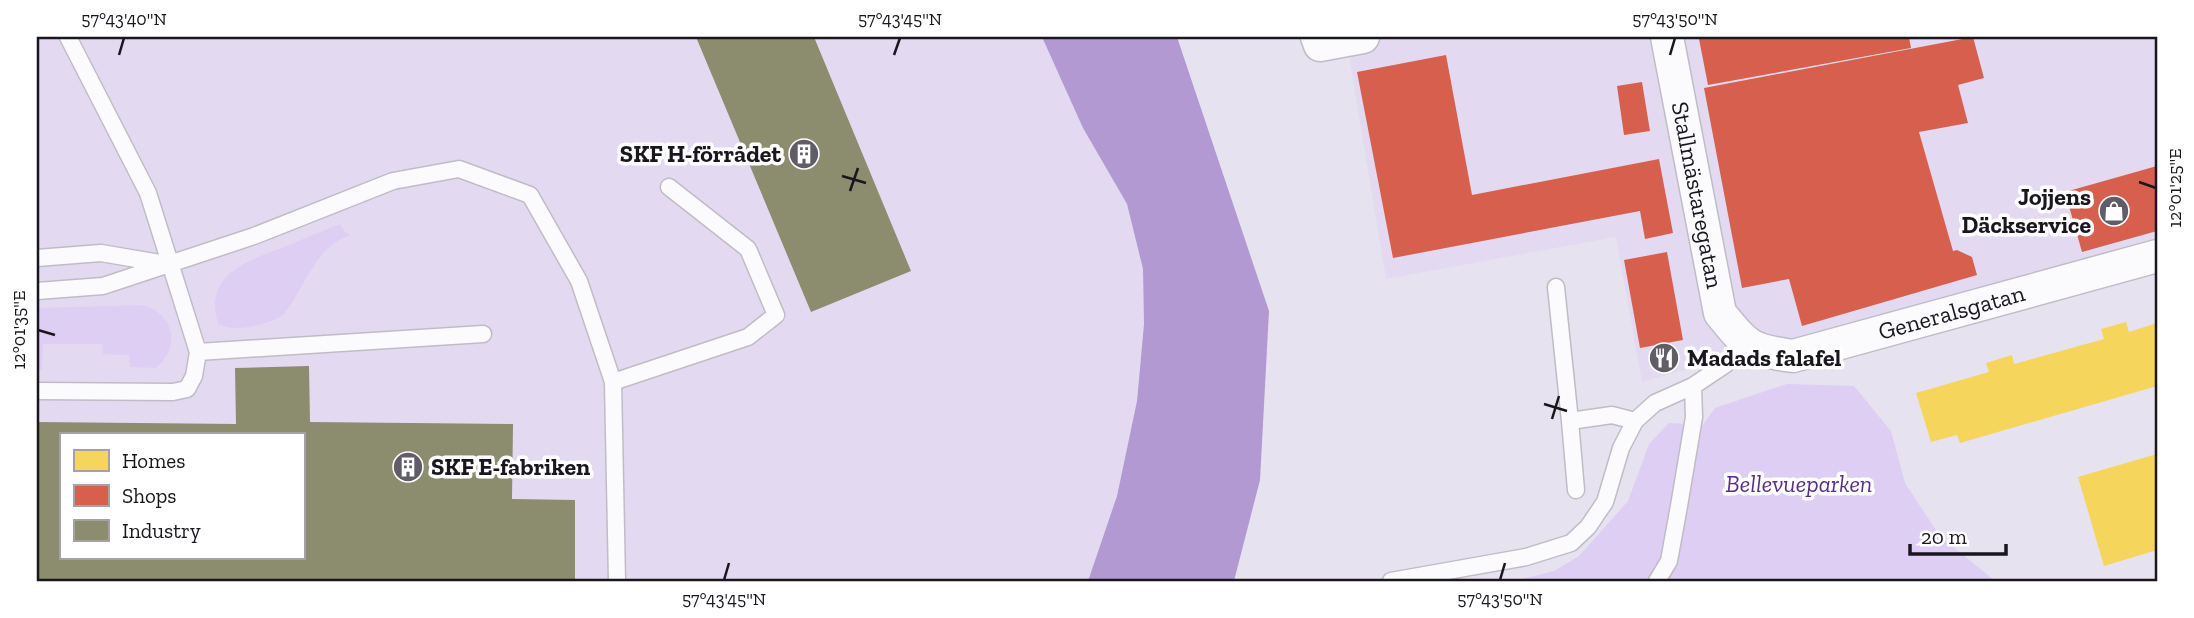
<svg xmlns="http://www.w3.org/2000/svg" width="2194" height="618" font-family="'Zilla Slab',serif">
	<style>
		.built { fill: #e3daf1; fill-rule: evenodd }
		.green { fill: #decef3 }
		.water { fill: #b299d2 }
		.homes { fill: #f6d55c }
		.shops { fill: #d6604d }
		.industry { fill: #8c8c6e; fill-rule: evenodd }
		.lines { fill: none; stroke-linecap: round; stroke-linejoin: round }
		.lane-casing { stroke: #bfbcc6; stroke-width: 19 }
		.street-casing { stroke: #bfbcc6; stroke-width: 35 }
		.lane { stroke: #fbfbfd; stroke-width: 16 }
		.street { stroke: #fbfbfd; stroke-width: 32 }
		.ticks { fill: none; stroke: #19161e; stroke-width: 2.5 }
		.labels { text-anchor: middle; stroke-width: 7; stroke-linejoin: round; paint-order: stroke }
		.poi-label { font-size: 24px; font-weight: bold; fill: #19161e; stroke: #fff; text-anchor: end }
		.street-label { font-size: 24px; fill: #19161e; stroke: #fff }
		.park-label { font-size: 24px; font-style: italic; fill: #5a2d86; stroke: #fff }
		.neatline { fill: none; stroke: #19161e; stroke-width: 2.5 }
		.ticks-label { font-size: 18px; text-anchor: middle; fill: #19161e }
	</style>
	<rect width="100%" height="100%" fill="#e7e2ef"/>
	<!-- built -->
	<path class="built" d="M 37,37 L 1042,37 L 1083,128 L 1127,204 L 1143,269 L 1144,324 L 1137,401 L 1117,496 L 1088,581 L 37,581 ZM 61,434 L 303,434 L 303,557 L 61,557 Z
		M 1346,37 L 2157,37 L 2157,238 L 1642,382 L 1616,237 L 1386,279 Z"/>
	<!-- green -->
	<path class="green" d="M 340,224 L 345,232 L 351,235 C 315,245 305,289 283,315 C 267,325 235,333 218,324 C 203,274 247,261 284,247 C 302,239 321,232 340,224 Z
		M 141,305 C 174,312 182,346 156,368 L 130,367 L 129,355 L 103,354 L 102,344 L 43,344 L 42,370 L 37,370 L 37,308 Z
		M 1787,384 L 1854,386 L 1891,431 L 1905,483 L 1939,535 L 1995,581 L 1514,581 L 1554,571 L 1579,556 L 1628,501 L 1649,444 L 1669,423 L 1703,425 L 1715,408 Z"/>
	<!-- water -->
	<path class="water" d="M 1042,37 L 1177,37 L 1269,311 L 1260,480 L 1234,581 L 1088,581 L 1117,496 L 1137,401 L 1144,324 L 1143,269 L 1127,204 L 1083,128 Z"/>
	<!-- homes -->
	<path class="homes" d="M 2126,322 L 2129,332 L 2157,323 L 2157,386 L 1960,443 L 1957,435 L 1931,442 L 1916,393 L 1989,372 L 1986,363 L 2012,355 L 2014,364 L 2104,339 L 2101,329 Z
		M 2157,454 L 2157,550 L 2104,566 L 2078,477 Z"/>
	<!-- shops -->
	<path class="shops" d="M 1712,37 L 1909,37 L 1911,48 L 1708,85 L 1699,39 Z
		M 1973,37 L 1984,78 L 1958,85 L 1968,123 L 1919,132 L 1953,251 L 1957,250 L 1972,257 L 1977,275 L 1802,326 L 1789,279 L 1742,288 L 1704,88 Z
		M 1446,55 L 1472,195 L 1659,159 L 1673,233 L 1645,239 L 1640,211 L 1393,258 L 1357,72 Z
		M 1642,82 L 1650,131 L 1624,135 L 1617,86 Z
		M 2157,166 L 2157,231 L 2082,252 L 2065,192 Z
		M 1667,252 L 1683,340 L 1640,348 L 1624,260 Z"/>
	<!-- industry -->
	<path class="industry" d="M 696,37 L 814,37 L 911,271 L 811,312 Z
		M 309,366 L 310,422 L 513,424 L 512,499 L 575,500 L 575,581 L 37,581 L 37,422 L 236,424 L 235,368 ZM 61,434 L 303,434 L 303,557 L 61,557 Z"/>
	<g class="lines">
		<!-- lane casing -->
		<g class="lane-casing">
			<path id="lane" d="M 37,258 L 101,253 L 166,264
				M 1556,287 L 1570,421 L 1612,415 L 1635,421
				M 37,291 L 103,286 L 254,236 L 393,181 L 459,169 L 530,195 L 579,281 L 613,382 L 617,581
				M 198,352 L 483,334
				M 613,382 L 748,337 L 776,315 L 748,249 L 669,187
				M 37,391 L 173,392 L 187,389 L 194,376 L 198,352 L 148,193 L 68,37
				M 1570,421 L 1576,490
				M 1391,581 L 1526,557 L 1571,543 L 1588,527 L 1605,502 L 1621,448 L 1635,421 L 1655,403 L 1693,386 L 1726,364 L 1745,344
				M 1657,581 L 1669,561 L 1679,506 L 1694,417 L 1693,386"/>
		</g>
		<!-- street casing -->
		<g class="street-casing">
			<g id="street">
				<path d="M 1317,37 L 1320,45 L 1363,37"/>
				<path id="s1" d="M 1667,37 L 1720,313 C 1747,346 1749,350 1793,356 L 2157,256"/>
			</g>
		</g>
		<!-- lane -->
		<use href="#lane" class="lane"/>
		<!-- street -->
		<use href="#street" class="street"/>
	</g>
	<!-- ticks -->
	<path class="ticks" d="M 119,55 L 124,38M 894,55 L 900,38M 1670,55 L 1675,38M 842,176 L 866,183M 2139,182 L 2156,188M 850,191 L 858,168M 38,330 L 55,335M 1544,404 L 1567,411M 1552,419 L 1559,396M 724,580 L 729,563M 1500,580 L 1505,563"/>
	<!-- icons -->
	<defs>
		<g id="building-disc" transform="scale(1.575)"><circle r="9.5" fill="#615d67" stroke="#fff"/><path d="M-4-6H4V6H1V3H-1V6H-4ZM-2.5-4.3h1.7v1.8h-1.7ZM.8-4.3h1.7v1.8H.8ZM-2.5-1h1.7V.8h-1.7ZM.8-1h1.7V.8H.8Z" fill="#fff"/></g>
		<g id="shop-disc" transform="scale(1.575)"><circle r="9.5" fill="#615d67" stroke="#fff"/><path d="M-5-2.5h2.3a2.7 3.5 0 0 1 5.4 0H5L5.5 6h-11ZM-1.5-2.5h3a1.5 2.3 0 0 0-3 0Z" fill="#fff"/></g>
		<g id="restaurant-disc" transform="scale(1.575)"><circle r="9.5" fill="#615d67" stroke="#fff"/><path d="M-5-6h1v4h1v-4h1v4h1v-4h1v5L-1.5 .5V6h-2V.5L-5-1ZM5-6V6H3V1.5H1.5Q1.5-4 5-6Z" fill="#fff"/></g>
	</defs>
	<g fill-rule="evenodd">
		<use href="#building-disc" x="804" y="154"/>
		<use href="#shop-disc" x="2114" y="211"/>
		<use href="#restaurant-disc" x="1664" y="358"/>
		<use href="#building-disc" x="408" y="467"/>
	</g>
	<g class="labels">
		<!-- poi labels -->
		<g class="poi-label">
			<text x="781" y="162">SKF H-förrådet</text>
			<text x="2091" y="205">Jojjens<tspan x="2091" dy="28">Däckservice</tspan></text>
			<text x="1687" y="366" text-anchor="start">Madads falafel</text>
			<text x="431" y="475" text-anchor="start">SKF E-fabriken</text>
		</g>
		<!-- street labels -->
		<g class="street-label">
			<text dy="8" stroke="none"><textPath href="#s1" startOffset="161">Stallmästaregatan</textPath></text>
			<text dy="8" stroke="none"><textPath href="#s1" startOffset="534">Generalsgatan</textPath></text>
		</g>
		<!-- park labels -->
		<g class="park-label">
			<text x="1799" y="492">Bellevueparken</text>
		</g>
	</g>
	<!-- border -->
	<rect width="2194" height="618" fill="none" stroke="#ffffff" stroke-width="77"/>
	<!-- legend -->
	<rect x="60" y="433" width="245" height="126" fill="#ffffff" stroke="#a3a2a5" stroke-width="2"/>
	<rect x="74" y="450" width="35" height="21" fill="#f6d55c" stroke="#a3a2a5" stroke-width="2"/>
	<text x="122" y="468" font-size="21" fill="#19161e">Homes</text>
	<rect x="74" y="485" width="35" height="21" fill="#d6604d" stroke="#a3a2a5" stroke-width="2"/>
	<text x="122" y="503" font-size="21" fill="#19161e">Shops</text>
	<rect x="74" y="520" width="35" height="21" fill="#8c8c6e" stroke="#a3a2a5" stroke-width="2"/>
	<text x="122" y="538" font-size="21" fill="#19161e">Industry</text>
	<!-- scale -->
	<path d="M1910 544v10h96v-10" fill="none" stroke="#19161e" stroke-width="3.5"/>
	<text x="1921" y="544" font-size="21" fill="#19161e" stroke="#ffffff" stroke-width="5" paint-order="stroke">20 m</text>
	<rect x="38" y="38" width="2118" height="542" class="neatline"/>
	<g class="ticks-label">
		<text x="124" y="25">57°43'40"N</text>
		<text x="900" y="25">57°43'45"N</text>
		<text x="1675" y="25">57°43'50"N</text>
		<text transform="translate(2175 188) rotate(-90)" y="6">12°01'25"E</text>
		<text transform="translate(19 330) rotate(-90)" y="6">12°01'35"E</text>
		<text x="724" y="605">57°43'45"N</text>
		<text x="1500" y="605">57°43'50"N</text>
	</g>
</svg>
